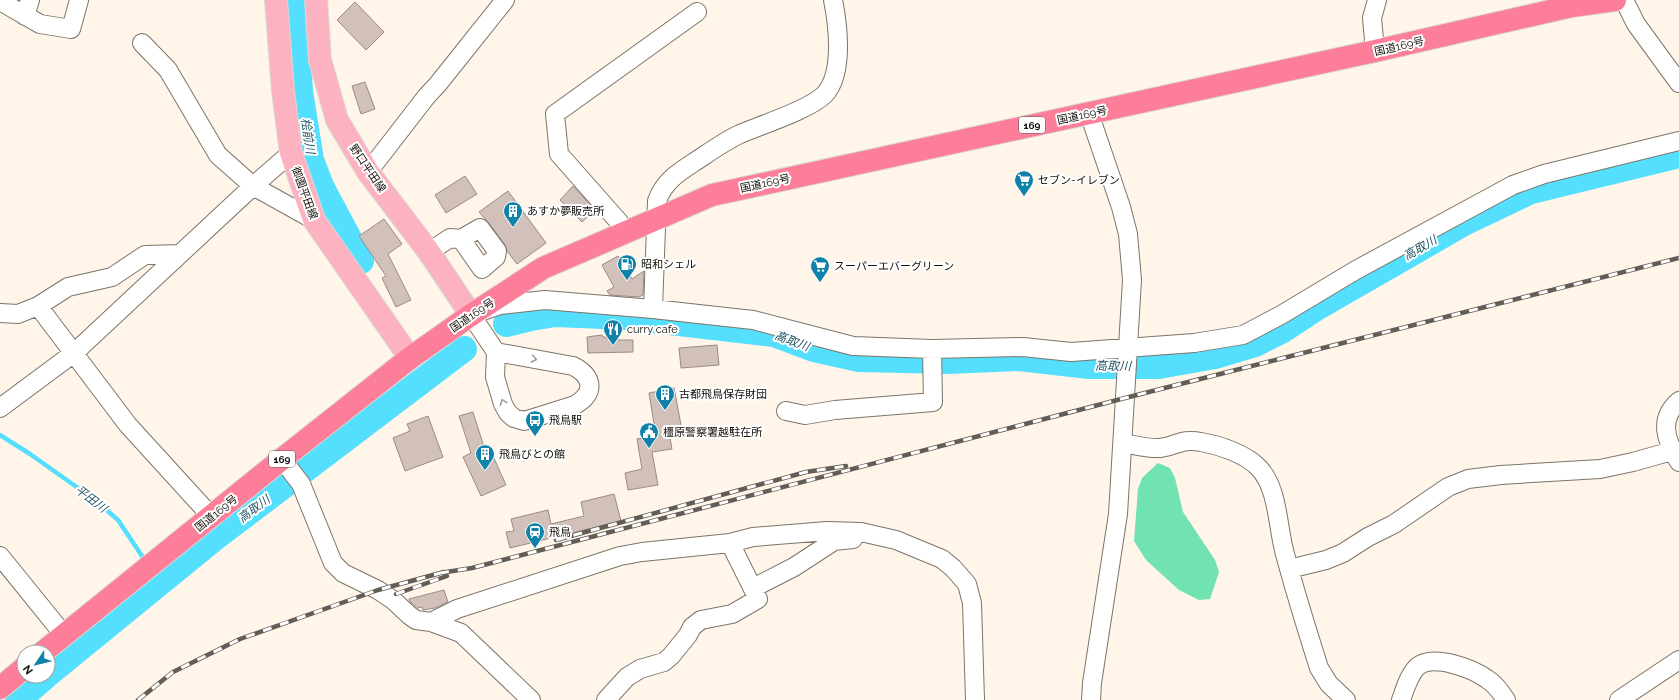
<svg xmlns="http://www.w3.org/2000/svg" width="1679" height="700" font-family="Raleway,'Noto Sans JP',sans-serif">
	<style>
		.forest { fill: #71e2b2 }
		.lines { fill: none; stroke-linecap: round; stroke-linejoin: round }
		.stream { stroke: #55dffe; stroke-width: 4.5 }
		.river { stroke: #55dffe; stroke-width: 26 }
		.building { fill: #d2c1bb; stroke: #9b8b86 }
		.minor-casing { stroke: #7d7469; stroke-width: 20 }
		.major-casing { stroke: #d9d9d8; stroke-width: 24 }
		.highway-casing { stroke: #d9d9d8; stroke-width: 24 }
		.minor { stroke: #fff; stroke-width: 18 }
		.major { stroke: #fdb2c1; stroke-width: 22 }
		.highway { stroke: #fc7e98; stroke-width: 22 }
		.rail-casing { stroke: #625d55; stroke-width: 4.5 }
		.rail { stroke: #fff; stroke-width: 3; stroke-dasharray: 9; stroke-linecap: butt }
		.oneway { stroke: #a09f9d }
		.labels { text-anchor: middle; stroke-width: 4; stroke-linejoin: round; paint-order: stroke }
		.shield { fill: #fff; stroke: #595754; stroke-width: 1 }
		.shield-label { font-size: 10px; font-weight: bold; fill: #120f0a }
		.street-label { font-size: 11px; fill: #120f0a; stroke: #fff }
		.poi-label { font-size: 11px; fill: #120f0a; stroke: #fff; text-anchor: start }
		.water-label { font-size: 12px; font-style: italic; fill: #1d5663; stroke: #fff }
	</style>
	<rect width="100%" height="100%" fill="#fff5e8"/>
	<!-- forest -->
	<path class="forest" d="M 1158,463 L 1170,468 L 1175,478 L 1183,512 L 1215,560 L 1219,572 L 1210,599 L 1199,600 L 1179,590 L 1146,560 L 1134,541 L 1138,489 L 1142,478 Z"/>
	<g class="lines">
		<!-- stream -->
		<path class="stream" d="M 0,435 L 30,454 L 95,500 L 118,520 L 146,562
			M 153,572 L 160,583"/>
		<!-- river -->
		<path class="river" d="M 294,0 L 300,91 L 311,160 L 321,186 L 361,261
			M 506,324 L 531,318 L 555,314 L 627,317 L 774,334 L 814,349 L 859,359 L 948,361 L 1019,358 L 1089,366 L 1159,366 L 1215,356 L 1255,344 L 1283,330 L 1318,307 L 1464,223 L 1531,191 L 1679,155
			M 48,674 L 216,537 L 464,349
			M 18,700 L 46,676"/>
	</g>
	<!-- building -->
	<path class="building" d="M 355,2 L 384,32 L 366,50 L 337,20 Z
		M 365,82 L 375,109 L 361,114 L 352,86 Z
		M 465,176 L 477,194 L 446,213 L 435,195 Z
		M 573,186 L 595,210 L 582,222 L 560,200 Z
		M 508,191 L 546,243 L 517,264 L 507,251 L 505,245 L 488,222 L 479,212 Z
		M 384,219 L 402,244 L 388,254 L 411,300 L 396,307 L 382,278 L 386,276 L 359,236 Z
		M 618,256 L 632,279 L 644,271 L 643,295 L 639,297 L 610,295 L 607,291 L 614,287 L 602,265 Z
		M 602,335 L 603,337 L 618,338 L 618,340 L 633,340 L 633,352 L 588,353 L 587,337 Z
		M 717,345 L 719,365 L 681,368 L 679,348 Z
		M 674,388 L 682,430 L 669,432 L 672,449 L 652,452 L 658,485 L 628,490 L 625,473 L 642,469 L 637,439 L 656,436 L 649,393 Z
		M 473,412 L 484,447 L 488,445 L 506,485 L 481,496 L 463,457 L 471,453 L 459,416 Z
		M 428,416 L 443,457 L 405,471 L 393,438 L 410,431 L 407,424 Z
		M 614,494 L 621,521 L 510,548 L 506,532 L 514,531 L 511,519 L 548,510 L 551,524 L 584,516 L 581,502 Z
		M 444,590 L 448,602 L 435,608 L 423,610 L 422,607 L 418,608 L 410,602 L 409,599 Z"/>
	<g class="lines">
		<!-- minor casing -->
		<g class="minor-casing">
			<path id="minor" d="M 1624,0 L 1636,24 L 1679,83
				M 0,1 L 40,24 L 71,29 L 79,0
				M 25,16 L 30,0
				M 142,43 L 168,70 L 218,155 L 253,186 L 314,220
				M 1375,51 L 1372,18 L 1377,0
				M 1089,113 L 1121,207 L 1128,234 L 1132,280 L 1118,514 L 1092,683 L 1091,700
				M 368,172 L 426,97 L 438,84 L 505,0
				M 625,232 L 619,222 L 559,154 L 555,114 L 697,12
				M 429,252 L 450,238 L 461,239 L 480,228 L 497,251 L 496,257 L 482,269 L 461,239
				M 38,306 L 68,287 L 112,277 L 145,255 L 180,254
				M 653,309 L 657,201 C 664,181 679,172 696,161 C 711,151 725,141 740,134 C 761,125 811,109 825,94 C 844,73 838,25 833,0
				M 0,313 L 18,314 L 38,306 L 128,425 L 211,516
				M 496,352 L 573,366 C 593,376 596,393 575,405 L 524,421 L 514,418 L 508,413 L 503,404 L 495,377 L 496,352 L 471,315 L 500,305 L 545,300 L 653,309 L 753,320 L 853,346 L 932,349 L 1023,347 L 1071,352 L 1194,343 L 1243,335 L 1281,315 L 1356,270 L 1513,185 L 1544,174 L 1679,141
				M 1679,401 C 1658,419 1666,441 1679,462
				M 0,408 L 74,353 L 253,186 L 291,153
				M 786,411 L 805,415 L 835,410 L 933,402 L 932,349
				M 1123,443 C 1135,445 1148,449 1160,448 C 1176,446 1182,438 1201,442 C 1219,445 1246,454 1259,468 C 1279,490 1277,526 1285,554 C 1295,592 1307,630 1319,668 L 1329,684 L 1346,700
				M 282,459 L 301,484 L 333,563 L 343,573 L 378,590 L 393,600 L 409,615 L 416,620 L 431,622 L 461,633 L 531,700
				M 0,556 L 64,635
				M 1289,569 L 1326,560 L 1343,553 L 1368,537 L 1394,524 L 1448,487 L 1468,479 L 1501,475 L 1600,469 L 1633,462 L 1672,451
				M 753,588 L 794,567 L 834,541 L 853,539
				M 431,622 L 457,609 L 620,556 L 642,552 L 730,543 L 753,537 L 827,531 L 861,532 L 896,540 L 942,559 L 953,568 L 967,584 L 972,603 L 975,700
				M 606,700 L 627,677 L 640,669 L 664,662 L 671,656 L 688,635 L 692,627 L 701,620 L 732,614 L 758,599 L 730,543
				M 1401,700 C 1405,689 1409,675 1417,667 C 1433,653 1473,669 1487,679 C 1495,684 1501,692 1506,700
				M 1619,700 L 1679,660"/>
		</g>
		<!-- major casing -->
		<g class="major-casing">
			<path id="major" d="M 276,0 L 283,91 L 291,153 L 314,220 L 410,358
				M 316,0 L 320,60 L 337,120 L 368,172 L 429,252 L 471,315"/>
		</g>
		<!-- highway casing -->
		<g class="highway-casing">
			<path id="highway" d="M 43,652 L 282,459 L 410,358 L 471,315 L 543,268 L 712,195 L 1375,51 L 1572,6 L 1615,0
				M 0,688 L 24,668"/>
		</g>
		<!-- minor -->
		<use href="#minor" class="minor"/>
		<!-- major -->
		<use href="#major" class="major"/>
		<!-- highway -->
		<use href="#highway" class="highway"/>
		<!-- rail casing -->
		<g class="rail-casing">
			<path id="rail" d="M 556,540 L 806,472 L 846,466
				M 440,573 L 472,568 L 1125,398 L 1679,258
				M 396,594 L 447,576
				M 138,700 L 173,672 L 240,639 L 378,590 L 444,572"/>
		</g>
		<!-- rail -->
		<use href="#rail" class="rail"/>
	</g>
	<!-- one-way arrows -->
	<defs><path id="oneway-chevron" d="M-2-3.5L2.5 0L-2 3.5" fill="none" stroke-width="1.6" stroke-linecap="round" stroke-linejoin="round"/></defs>
	<g class="oneway">
		<use href="#oneway-chevron" transform="translate(534 359) rotate(11)"/>
		<use href="#oneway-chevron" transform="translate(503 402) rotate(-111)"/>
	</g>
	<!-- icons -->
	<defs>
		<g id="supermarket-pin" transform="scale(1)"><path d="M0 17L-7.5 6A9.5 9.5 0 1 1 7.5 6Z" fill="#0e82a8" stroke="#fff"/><path d="M-6-5.5h2.5l.6 2H6L4.5 2H-2.5L-4.4-4H-6ZM-1.5 3.2a1.3 1.3 0 1 0 .1 0ZM3 3.2a1.3 1.3 0 1 0 .1 0Z" fill="#fff"/></g>
		<g id="building-pin" transform="scale(1)"><path d="M0 17L-7.5 6A9.5 9.5 0 1 1 7.5 6Z" fill="#0e82a8" stroke="#fff"/><path d="M-4-6H4V6H1V3H-1V6H-4ZM-2.5-4.3h1.7v1.8h-1.7ZM.8-4.3h1.7v1.8H.8ZM-2.5-1h1.7V.8h-1.7ZM.8-1h1.7V.8H.8Z" fill="#fff"/></g>
		<g id="fuel-pin" transform="scale(1)"><path d="M0 17L-7.5 6A9.5 9.5 0 1 1 7.5 6Z" fill="#0e82a8" stroke="#fff"/><path d="M-5.5-6h7V0h2V4h1.3V-2.5L3-4.5l.8-.8L6-3V5H2.5V1h-1V6h-7ZM-4.2-4.7v3.2H.2V-4.7Z" fill="#fff"/></g>
		<g id="restaurant-pin" transform="scale(1)"><path d="M0 17L-7.5 6A9.5 9.5 0 1 1 7.5 6Z" fill="#0e82a8" stroke="#fff"/><path d="M-5-6h1v4h1v-4h1v4h1v-4h1v5L-1.5 .5V6h-2V.5L-5-1ZM5-6V6H3V1.5H1.5Q1.5-4 5-6Z" fill="#fff"/></g>
		<g id="bus-pin" transform="scale(1)"><path d="M0 17L-7.5 6A9.5 9.5 0 1 1 7.5 6Z" fill="#0e82a8" stroke="#fff"/><path d="M-5-6H5V4H4V6H2V4H-2V6H-4V4H-5ZM-3.5-4V0h7V-4ZM-3.5 1.2v1.5H-2V1.2ZM2 1.2v1.5H3.5V1.2Z" fill="#fff"/></g>
		<g id="civic-pin" transform="scale(1)"><path d="M0 17L-7.5 6A9.5 9.5 0 1 1 7.5 6Z" fill="#0e82a8" stroke="#fff"/><path d="M-.6-6.5H3V-4.5H.6V-3L4-1V1h2V6H-6V1h2V-1L-.6-3ZM-1.2 2.5V6h2.4V2.5Z" fill="#fff"/></g>
		<g id="station-pin" transform="scale(1)"><path d="M0 17L-7.5 6A9.5 9.5 0 1 1 7.5 6Z" fill="#0e82a8" stroke="#fff"/><path d="M-3-6H3Q5-6 5-4V2Q5 4 3 4L4.5 6H3L1.5 4h-3L-3 6H-4.5L-3 4Q-5 4-5 2V-4Q-5-6-3-6ZM-3.5-4v3h7v-3ZM-3.5 1v1.5H-2V1ZM2 1v1.5H3.5V1Z" fill="#fff"/></g>
	</defs>
	<g fill-rule="evenodd">
		<use href="#supermarket-pin" x="1024" y="180"/>
		<use href="#building-pin" x="513" y="211"/>
		<use href="#fuel-pin" x="627" y="264"/>
		<use href="#supermarket-pin" x="820" y="266"/>
		<use href="#restaurant-pin" x="613" y="329"/>
		<use href="#building-pin" x="665" y="394"/>
		<use href="#bus-pin" x="535" y="420"/>
		<use href="#civic-pin" x="649" y="432"/>
		<use href="#building-pin" x="485" y="454"/>
		<use href="#station-pin" x="535" y="532"/>
	</g>
	<g class="labels">
		<!-- shield labels -->
		<g class="shield">
			<rect x="1019" y="117" width="26" height="16" rx="3"/>
			<rect x="269" y="451" width="26" height="16" rx="3"/>
		</g>
		<g class="shield-label">
			<text x="1032" y="129">169</text>
			<text x="282" y="463">169</text>
		</g>
		<!-- street labels -->
		<g class="street-label">
			<text transform="translate(1399 46) rotate(-13)" y="4">国道169号</text>
			<text transform="translate(1082 115) rotate(-12)" y="4">国道169号</text>
			<text transform="translate(368 168) rotate(56)" y="4">野口平田線</text>
			<text transform="translate(765 183) rotate(-12)" y="4">国道169号</text>
			<text transform="translate(305 193) rotate(70)" y="4">御園平田線</text>
			<text transform="translate(472 315) rotate(-34)" y="4">国道169号</text>
			<text transform="translate(216 513) rotate(-39)" y="4">国道169号</text>
		</g>
		<!-- poi labels -->
		<g class="poi-label">
			<text x="1038" y="184">セブン-イレブン</text>
			<text x="527" y="215">あすか夢販売所</text>
			<text x="641" y="268">昭和シェル</text>
			<text x="834" y="270">スーパーエバーグリーン</text>
			<text x="627" y="333">curry cafe</text>
			<text x="679" y="398">古都飛鳥保存財団</text>
			<text x="549" y="424">飛鳥駅</text>
			<text x="663" y="436">橿原警察署越駐在所</text>
			<text x="499" y="458">飛鳥びとの館</text>
			<text x="549" y="536">飛鳥</text>
		</g>
		<!-- water labels -->
		<g class="water-label">
			<text transform="translate(308 136) rotate(81)" y="4">桧前川</text>
			<text transform="translate(1420 248) rotate(-30)" y="4">高取川</text>
			<text transform="translate(792 341) rotate(20)" y="4">高取川</text>
			<text transform="translate(1113 366) rotate(1)" y="4">高取川</text>
			<text transform="translate(91 499) rotate(37)" y="4">平田川</text>
			<text transform="translate(254 509) rotate(-37)" y="4">高取川</text>
		</g>
	</g>
	<!-- north arrow -->
	<g transform="translate(36 664) rotate(235)"><circle r="19" fill="#ffffff" stroke="#a09f9d"/>
	<path d="M0-3L7 15L0 10L-7 15Z" fill="#0e82a8"/>
	<text y="-6" font-size="11" font-weight="bold" text-anchor="middle" fill="#120f0a">N</text>
	</g>
</svg>
